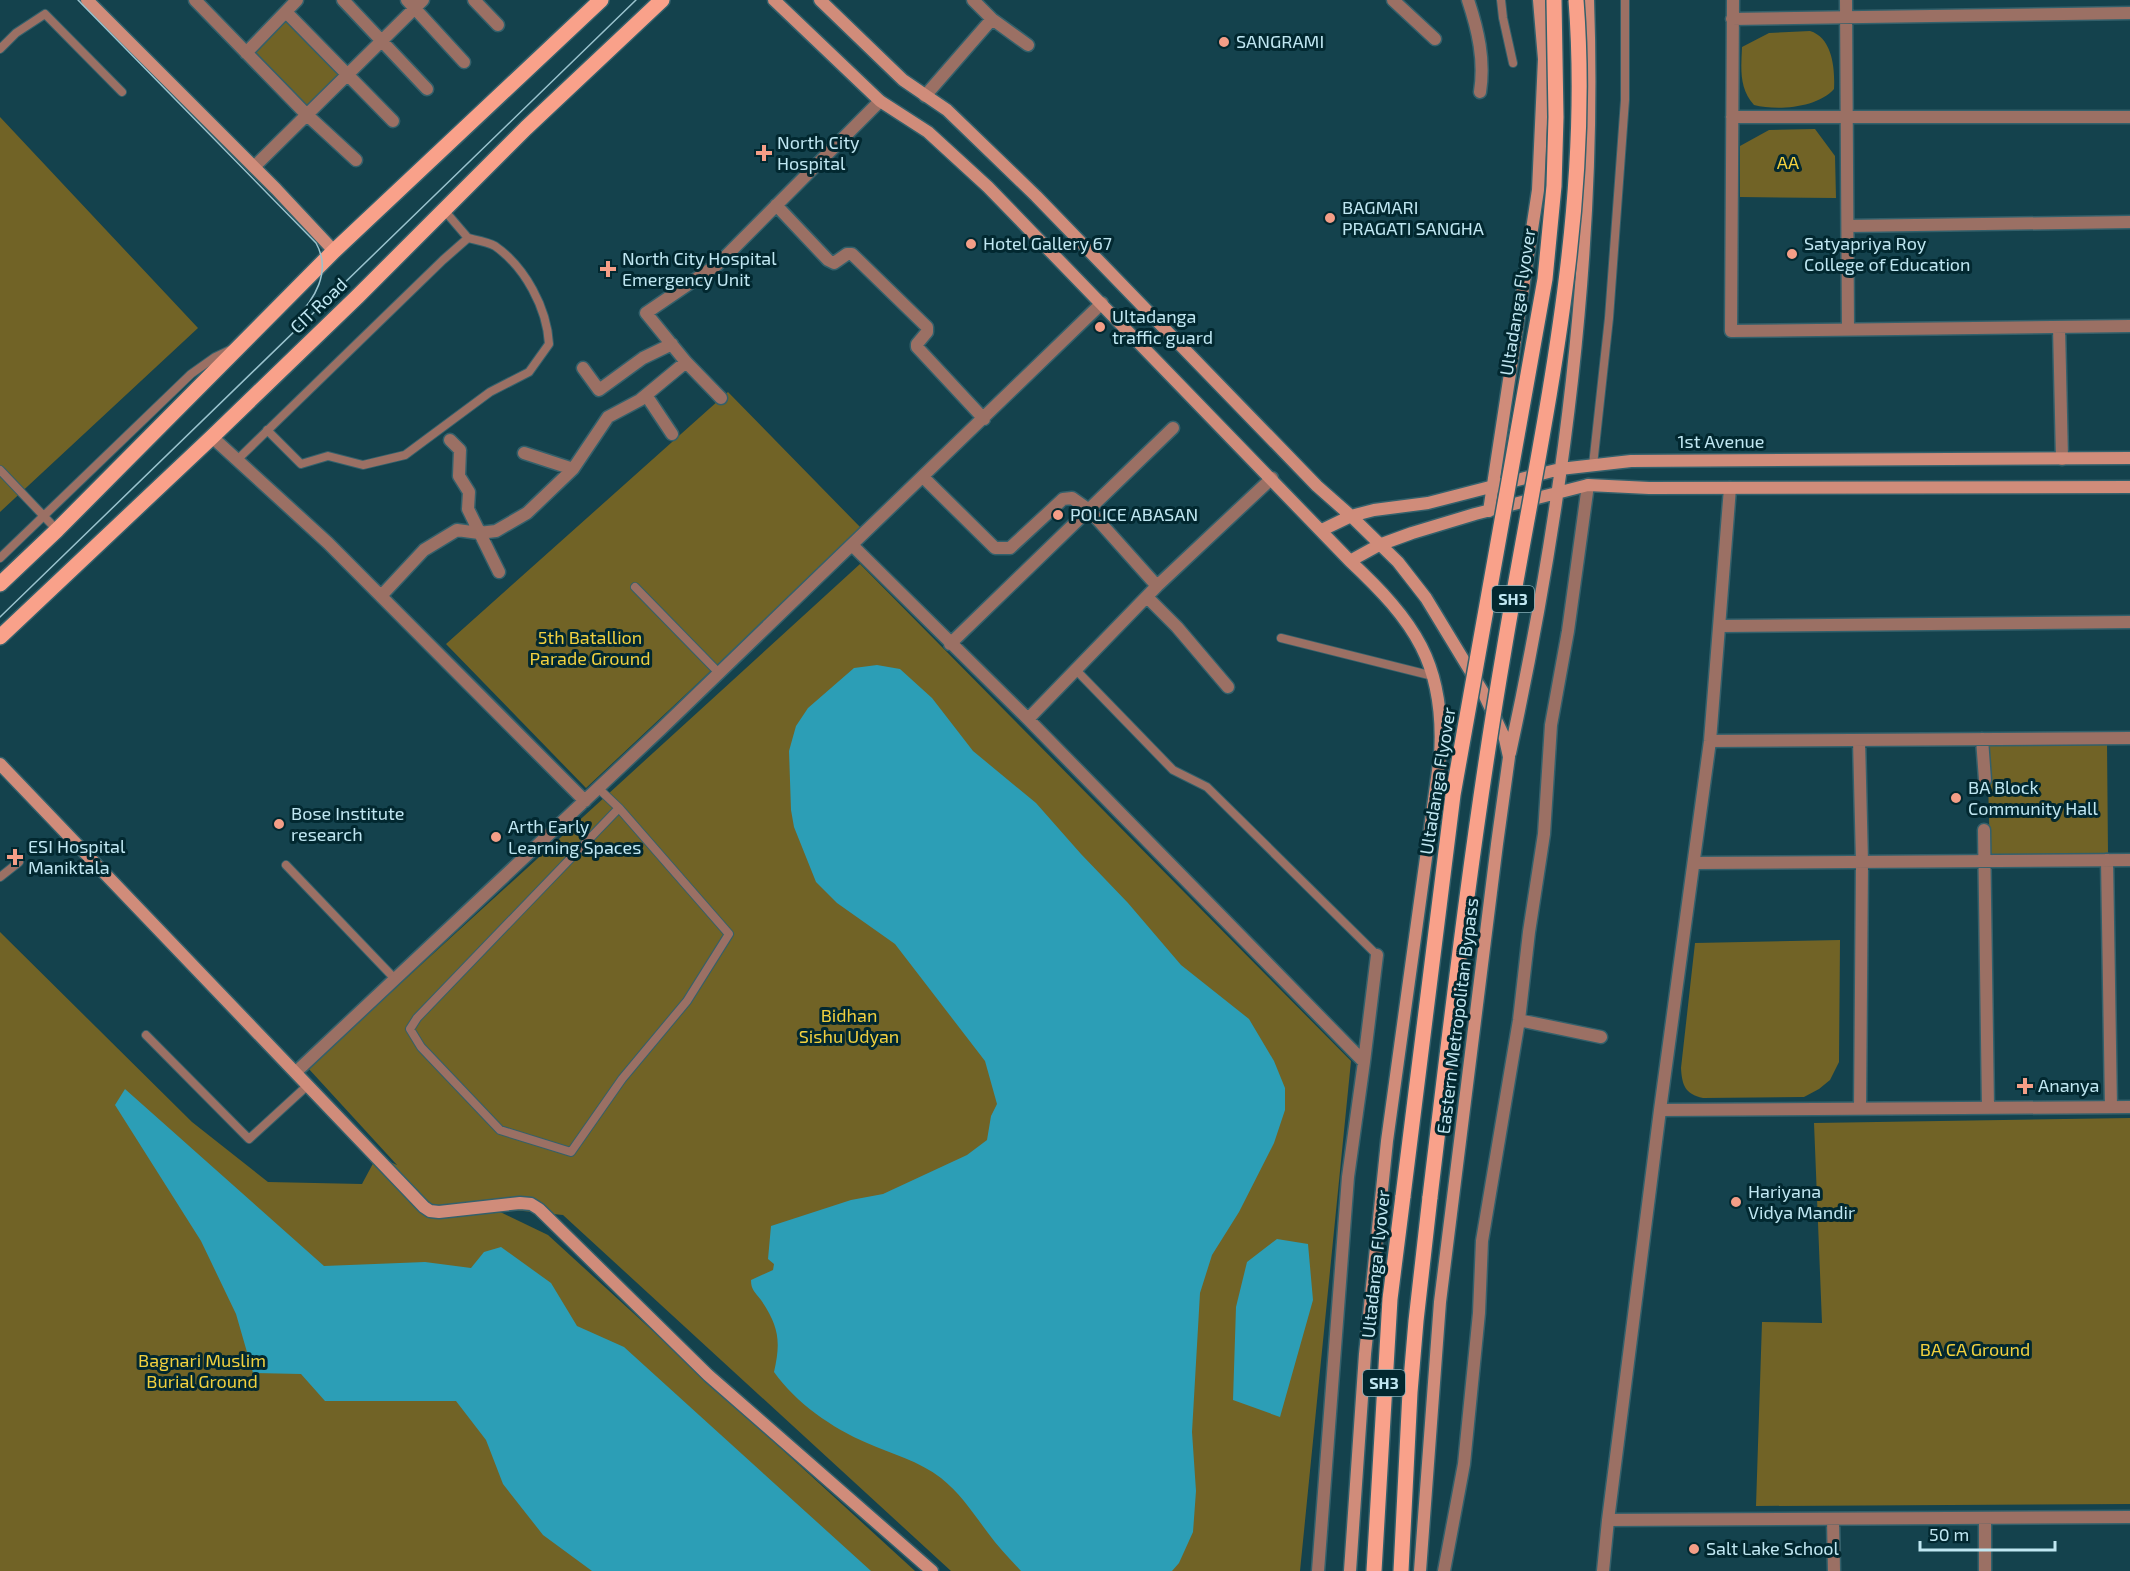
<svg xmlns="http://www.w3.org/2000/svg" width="2130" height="1571" font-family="'Exo 2',sans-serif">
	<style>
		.green { fill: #716326 }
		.water { fill: #2c9eb6 }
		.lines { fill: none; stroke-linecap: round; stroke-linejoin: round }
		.lane-casing { stroke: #33606b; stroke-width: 10 }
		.street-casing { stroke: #33606b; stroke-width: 15 }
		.secondary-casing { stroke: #33606b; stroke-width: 15 }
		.primary-casing { stroke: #33606b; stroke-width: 18 }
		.lane { stroke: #9b7064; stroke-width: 8 }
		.street { stroke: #9b7064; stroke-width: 12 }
		.secondary { stroke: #d08c7a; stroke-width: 12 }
		.primary { stroke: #f9a18a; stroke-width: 15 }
		.tram { stroke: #9ac3ce; stroke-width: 1.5 }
		.primary-bridge-casing { stroke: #33606b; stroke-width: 18; stroke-linecap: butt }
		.primary-bridge { stroke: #f9a18a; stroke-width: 15 }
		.poi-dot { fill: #f49e87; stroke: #022830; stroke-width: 2 }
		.labels { text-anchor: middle; stroke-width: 6; stroke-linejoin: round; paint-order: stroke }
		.shield { fill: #022830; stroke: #87aeb8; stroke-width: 1.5 }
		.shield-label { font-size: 16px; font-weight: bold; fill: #c0e7f2 }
		.poi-label { font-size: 18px; fill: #c0e7f2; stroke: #022830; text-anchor: start }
		.park-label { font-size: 18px; fill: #f2d13f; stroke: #022830 }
		.street-label { font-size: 18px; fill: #c0e7f2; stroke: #022830 }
	</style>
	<rect width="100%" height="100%" fill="#14424d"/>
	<!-- green -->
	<path class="green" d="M 285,18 L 340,74 L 308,106 L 254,51 Z
		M 1810,31 C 1833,38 1835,70 1834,89 C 1817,108 1777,111 1754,105 C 1739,88 1741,69 1742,47 L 1769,33 Z
		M 0,117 L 198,328 L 0,512 Z
		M 1815,129 L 1835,156 L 1836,198 L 1740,197 L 1740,146 L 1769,130 Z
		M 728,392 L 862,529 L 586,788 L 446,644 Z
		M 860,564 L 1351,1061 L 1300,1571 L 951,1571 L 563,1215 L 492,1208 L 548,1235 L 915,1571 L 0,1571 L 0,932 L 192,1122 L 268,1182 L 362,1184 L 377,1156 L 397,1165 L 308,1068 Z
		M 1987,743 L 2107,743 L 2108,854 L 1990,855 Z
		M 1840,940 L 1839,1062 L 1830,1080 L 1819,1089 L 1804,1097 L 1703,1098 C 1685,1094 1682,1085 1681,1068 L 1695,943 Z
		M 2130,1118 L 2130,1504 L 1756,1506 L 1762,1322 L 1822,1323 L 1814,1123 Z"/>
	<!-- water -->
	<path class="water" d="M 877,665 L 900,669 L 932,698 L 973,751 L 1036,803 L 1081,854 L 1128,903 L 1181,965 L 1249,1019 L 1274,1061 L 1285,1088 L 1285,1110 L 1274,1143 L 1239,1212 L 1212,1255 L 1200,1293 L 1192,1432 L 1196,1491 L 1193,1532 L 1179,1563 L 1172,1571 L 1021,1571 C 1010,1559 998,1547 988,1533 C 973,1513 961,1494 941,1478 C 919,1461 892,1454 867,1443 C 832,1428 796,1403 774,1372 C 781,1341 779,1327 761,1300 C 755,1292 751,1290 751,1280 L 773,1270 L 774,1264 L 768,1259 L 771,1226 L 851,1200 L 883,1194 L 967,1155 L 987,1140 L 991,1116 L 997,1104 L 985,1061 L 895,944 L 837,903 L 816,882 L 794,827 L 791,810 L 789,751 L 796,726 L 808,708 L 854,668 Z
		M 125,1089 L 324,1266 L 425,1262 L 471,1268 L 484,1252 L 501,1247 L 551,1283 L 577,1326 L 624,1347 L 871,1571 L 592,1571 L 543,1535 L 503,1484 L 486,1440 L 456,1401 L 325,1401 L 301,1374 L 253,1373 L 236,1314 L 201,1241 L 115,1105 Z
		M 1277,1239 L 1308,1244 L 1313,1300 L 1280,1417 L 1233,1400 L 1236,1307 L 1247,1262 Z"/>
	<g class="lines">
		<!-- lane casing -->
		<g class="lane-casing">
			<path id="lane" d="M 1501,0 L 1503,18 L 1513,63
				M 0,49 L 16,33 L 45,14 L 122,92
				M 444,210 L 468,238
				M 237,460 L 443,260 L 468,238 C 476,240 488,242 495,246 C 525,267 547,308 549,344 L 529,372 L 490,392 L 405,455 L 363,465 L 328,456 L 301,464 L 267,430
				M 1593,465 L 1609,318 L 1625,100 L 1625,0
				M 0,470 L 57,530
				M 0,558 L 191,374 L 215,357 L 232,349
				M 635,587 L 719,673
				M 1281,638 L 1433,676
				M 1076,670 L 1173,770 L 1207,787 L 1377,955
				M 598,788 L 619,808 L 729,934 L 687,1001 L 622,1079 L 571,1152 L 500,1130 L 421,1047 L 410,1029 L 417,1018 L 619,808
				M 286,865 L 395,979
				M 0,877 L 19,862
				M 146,1035 L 249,1139 L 308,1085"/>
		</g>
		<!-- street casing -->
		<g class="street-casing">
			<path id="street" d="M 195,0 L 306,114 L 356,160
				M 343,0 L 427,89
				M 407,0 L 464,62
				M 474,0 L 498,25
				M 973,0 L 992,19 L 1028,45
				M 1393,0 L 1435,39
				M 1468,0 C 1478,30 1485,60 1480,92
				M 1733,0 L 1731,331 L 2130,326
				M 1846,0 L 1848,330
				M 286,12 L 393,121
				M 1732,19 L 2130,13
				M 246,53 L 297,0
				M 925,96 L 992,19
				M 1732,117 L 2130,117
				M 254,167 L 423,0
				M 776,205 L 828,260 L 834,263 L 847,254 L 852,254 L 927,327 L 927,332 L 917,344 L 917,347 L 984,419
				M 1848,226 L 2130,222
				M 2059,327 L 2062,459
				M 583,368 L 599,390 L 643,358 L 672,344
				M 646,395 L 672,434
				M 721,398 L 686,362 L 646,313 L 718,264 L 880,101
				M 212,437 L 328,543 L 585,801
				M 450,440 L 460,450 L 459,476 L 469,492 L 468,509 L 499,572
				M 524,453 L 573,469
				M 923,477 L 995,548 L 1010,548 L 1063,499 L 1072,498 L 1089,510 L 1157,586
				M 852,545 L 1028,719 L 1364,1062 L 1348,1177 L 1318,1571
				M 381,596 L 424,550 L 457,530 L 479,533 L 496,531 L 527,513 L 573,469 L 608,417 L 640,400 L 686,362
				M 1147,597 L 1177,627 L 1228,687
				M 1721,626 L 2130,622
				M 950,644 L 1173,428
				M 1028,719 L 1157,586 L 1272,478
				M 1982,739 L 1985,780
				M 1859,740 L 1862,862 L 1860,1109
				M 1710,741 L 2130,738
				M 1984,830 L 1988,1108
				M 2107,860 L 2111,1107
				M 1694,863 L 2130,860
				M 1519,1020 L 1601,1037
				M 1364,1062 L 1377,955
				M 296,1072 L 661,729 L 1102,303
				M 1660,1110 L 2130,1107
				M 1985,1518 L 1985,1571
				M 1833,1519 L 1834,1571
				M 1608,1520 L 2130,1517
				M 1444,1571 L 1464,1464 L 1479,1313 L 1482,1241 L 1519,1020 L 1529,932 L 1544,834 L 1551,725 L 1568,631 L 1588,485
				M 1603,1571 L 1608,1520 L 1660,1110 L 1710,741 L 1730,488"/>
		</g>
		<!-- secondary casing -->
		<g class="secondary-casing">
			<path id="secondary" d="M 87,0 L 276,189 L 334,251
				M 774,0 L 880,101 L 928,132 L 988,187 L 1350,561 C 1414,621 1446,664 1440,756 L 1387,1141 L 1365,1354 L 1350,1571
				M 820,0 L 903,80 L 947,110 L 1036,196 L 1317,486 L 1351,516 L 1398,562 L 1426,598 L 1483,692 L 1505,739 L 1509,757 L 1497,844 L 1440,1302 L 1420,1571
				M 1489,511 L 1538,190 L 1544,59 L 1539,0
				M 1322,530 L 1351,516 L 1374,510 L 1428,503 L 1560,469 L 1631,461 L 2130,458
				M 1350,561 L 1379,545 L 1412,533 L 1475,514 L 1588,485 L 1649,488 L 2130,487
				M 1510,753 C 1563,508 1597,251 1588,0
				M 0,764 L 424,1207 L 430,1211 L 439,1212 L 520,1203 L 531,1204 L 539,1209 L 708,1375 L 932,1571"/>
		</g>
		<!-- primary casing -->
		<g class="primary-casing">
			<path id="primary" d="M 0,584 L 57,530 L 334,251 L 601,0
				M 0,637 L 212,437 L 358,296 L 526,128 L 662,0
				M 1374,1571 L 1390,1299 L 1403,1196
				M 1401,1571 L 1410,1392 L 1416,1321 L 1430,1197"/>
		</g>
		<!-- lane -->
		<use href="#lane" class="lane"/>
		<!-- street -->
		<use href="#street" class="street"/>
		<!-- secondary -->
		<use href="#secondary" class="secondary"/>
		<!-- primary -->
		<use href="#primary" class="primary"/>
		<!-- tram -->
		<path class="tram" d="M 78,0 L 316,243 C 332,271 315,300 293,321
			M 0,617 L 636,0"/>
		<!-- primary-bridge casing -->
		<g class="primary-bridge-casing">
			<path id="primary-bridge" d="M 1403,1196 L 1453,795 L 1545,279 L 1554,186 L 1556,117 L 1554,0
				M 1430,1197 C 1452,1014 1473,831 1504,650 C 1540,434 1593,220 1576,0"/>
		</g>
		<!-- primary-bridge -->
		<use href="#primary-bridge" class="primary-bridge"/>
	</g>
	<!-- markers -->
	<g class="poi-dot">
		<circle cx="1224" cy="42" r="6"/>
		<path d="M761 144h6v6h6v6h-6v6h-6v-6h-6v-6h6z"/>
		<circle cx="1330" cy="218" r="6"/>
		<circle cx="971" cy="244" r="6"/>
		<circle cx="1792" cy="254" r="6"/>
		<path d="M605 260h6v6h6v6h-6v6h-6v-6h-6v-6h6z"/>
		<circle cx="1100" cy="327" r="6"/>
		<circle cx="1058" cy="515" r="6"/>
		<circle cx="1956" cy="798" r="6"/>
		<circle cx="279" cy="824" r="6"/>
		<circle cx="496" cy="837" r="6"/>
		<path d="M12 848h6v6h6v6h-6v6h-6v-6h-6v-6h6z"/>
		<path d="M2022 1077h6v6h6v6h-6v6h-6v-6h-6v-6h6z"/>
		<circle cx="1736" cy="1202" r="6"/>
		<circle cx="1694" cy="1549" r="6"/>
	</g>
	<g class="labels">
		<!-- shield labels -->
		<g class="shield">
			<rect x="1492" y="586" width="42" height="26" rx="4.5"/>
			<rect x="1363" y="1370" width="42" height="26" rx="4.5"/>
		</g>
		<g class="shield-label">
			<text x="1513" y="605">SH3</text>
			<text x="1384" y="1389">SH3</text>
		</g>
		<!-- poi labels -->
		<g class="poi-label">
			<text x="1236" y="48">SANGRAMI</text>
			<text x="777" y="149">North City<tspan x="777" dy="21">Hospital</tspan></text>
			<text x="1342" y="214">BAGMARI<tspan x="1342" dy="21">PRAGATI SANGHA</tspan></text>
			<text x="983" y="250">Hotel Gallery 67</text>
			<text x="1804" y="250">Satyapriya Roy<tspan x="1804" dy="21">College of Education</tspan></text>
			<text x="622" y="265">North City Hospital<tspan x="622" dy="21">Emergency Unit</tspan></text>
			<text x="1112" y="323">Ultadanga<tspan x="1112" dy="21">traffic guard</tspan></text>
			<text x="1070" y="521">POLICE ABASAN</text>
			<text x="1968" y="794">BA Block<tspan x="1968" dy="21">Community Hall</tspan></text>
			<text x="291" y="820">Bose Institute<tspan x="291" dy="21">research</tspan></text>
			<text x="508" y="833">Arth Early<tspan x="508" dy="21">Learning Spaces</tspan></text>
			<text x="28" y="853">ESI Hospital<tspan x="28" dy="21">Maniktala</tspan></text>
			<text x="2038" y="1092">Ananya</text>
			<text x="1748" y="1198">Hariyana<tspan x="1748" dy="21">Vidya Mandir</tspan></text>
			<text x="1706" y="1555">Salt Lake School</text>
		</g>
		<!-- park labels -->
		<g class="park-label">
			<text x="1788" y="169">AA</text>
			<text x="590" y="644">5th Batallion<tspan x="590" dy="21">Parade Ground</tspan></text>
			<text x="849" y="1022">Bidhan<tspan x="849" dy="21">Sishu Udyan</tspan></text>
			<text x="1975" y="1356">BA CA Ground</text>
			<text x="202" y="1367">Bagnari Muslim<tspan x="202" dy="21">Burial Ground</tspan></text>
		</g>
		<!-- street labels -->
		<g class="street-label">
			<text transform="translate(1518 302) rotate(-81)" y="6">Ultadanga Flyover</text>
			<text transform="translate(319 306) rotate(-44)" y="6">CIT Road</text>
			<text x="1721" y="448">1st Avenue</text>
			<text transform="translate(1438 781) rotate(-81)" y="6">Ultadanga Flyover</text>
			<text transform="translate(1458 1016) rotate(-83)" y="6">Eastern Metropolitan Bypass</text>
			<text transform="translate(1376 1264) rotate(-84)" y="6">Ultadanga Flyover</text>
		</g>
	</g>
	<!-- scale -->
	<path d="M1920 1541v9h135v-9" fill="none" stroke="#c0e7f2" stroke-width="3"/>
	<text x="1929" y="1541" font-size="18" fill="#c0e7f2" stroke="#022830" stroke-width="4.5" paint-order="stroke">50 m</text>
</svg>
